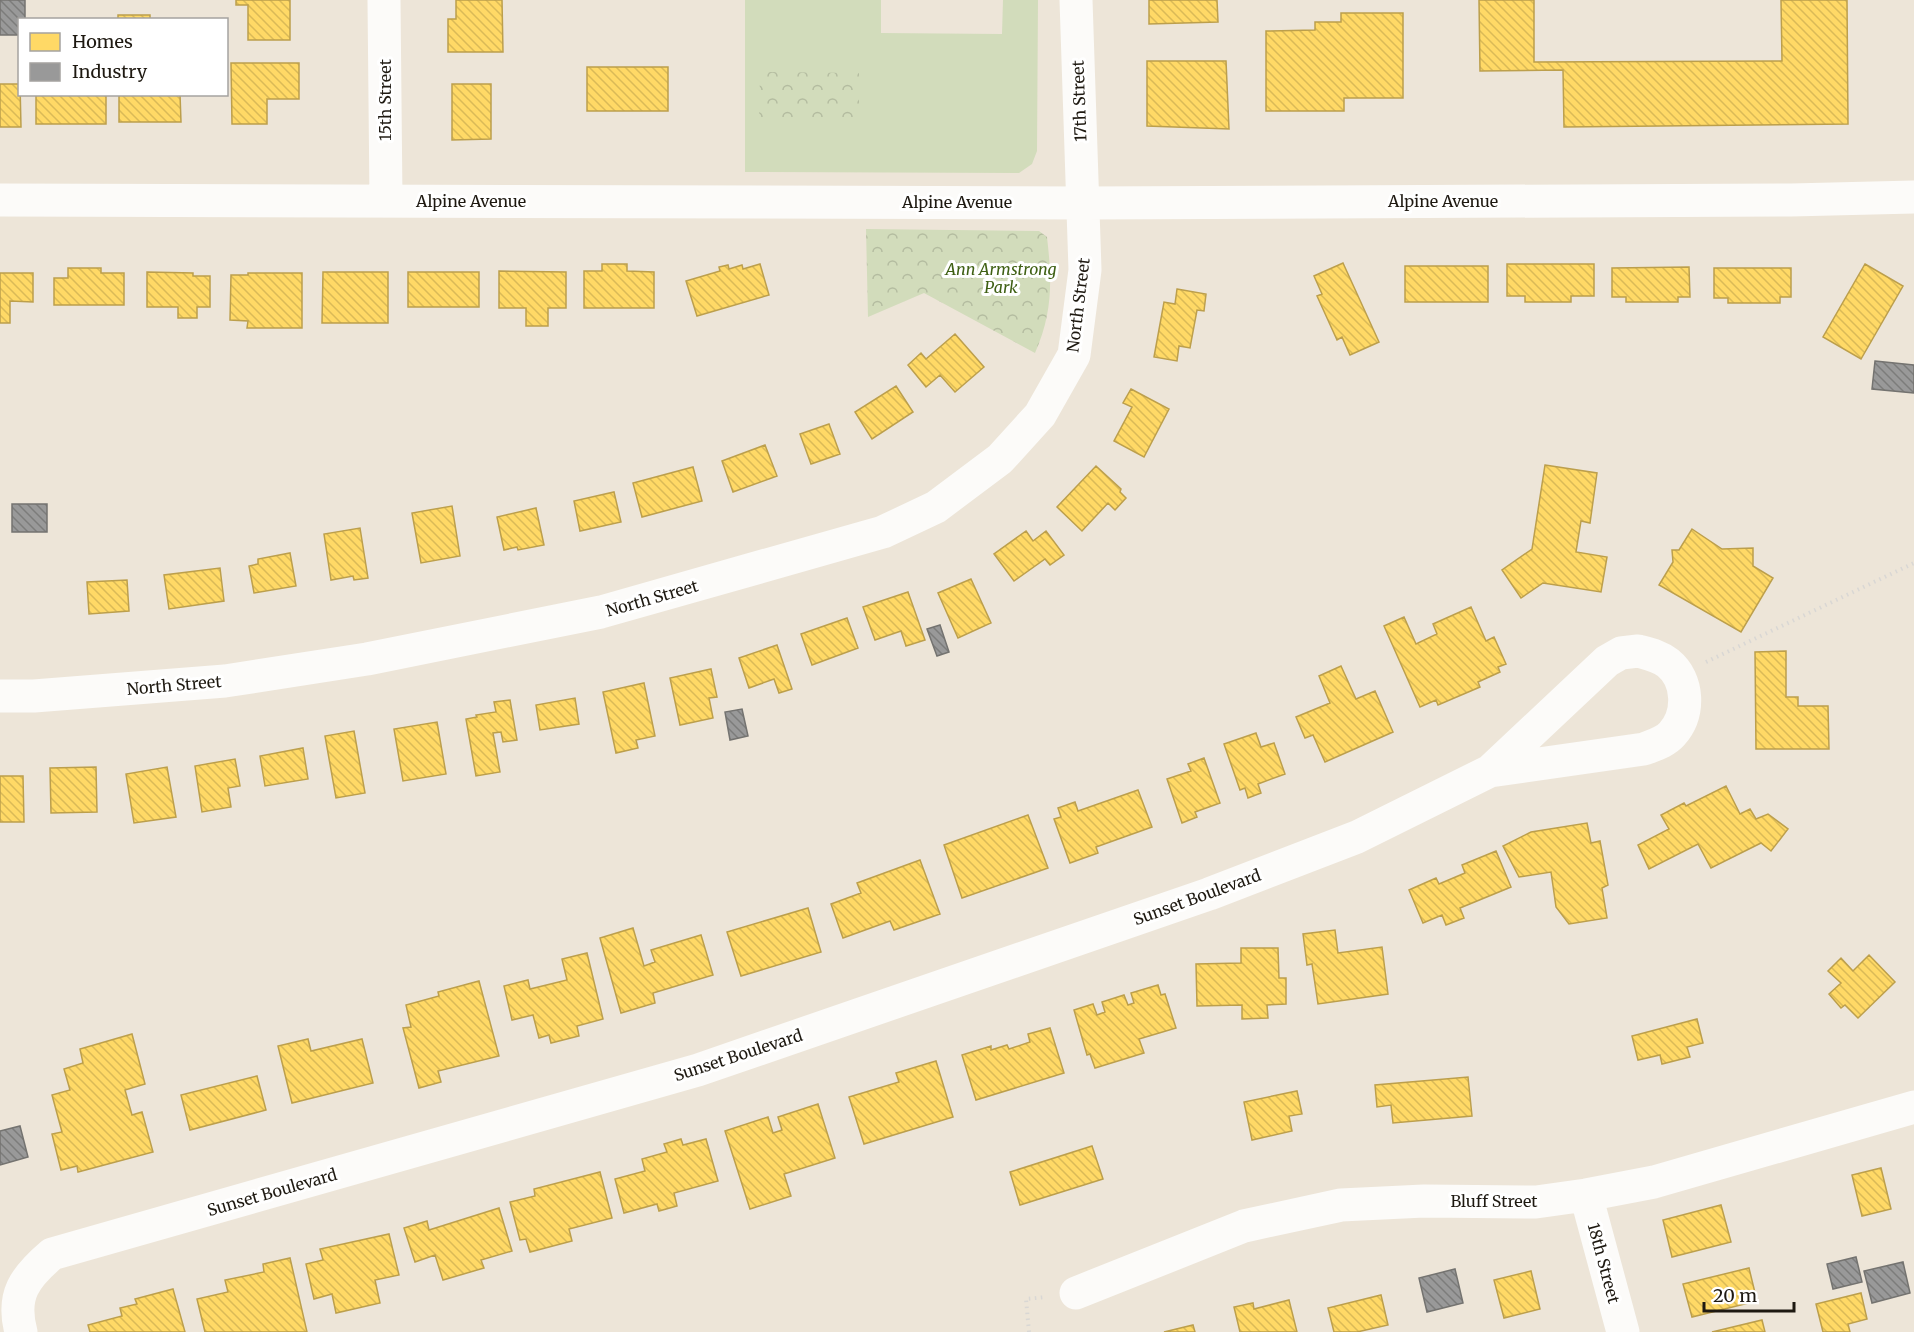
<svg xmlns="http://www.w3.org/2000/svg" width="1914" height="1332" font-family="Merriweather,serif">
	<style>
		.grass { fill: #d2dcbb }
		.park { fill: url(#park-crowns) }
		.homes { fill: url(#homes-back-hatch); stroke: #bc9f4c; stroke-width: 1.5 }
		.industry { fill: url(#industry-back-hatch); stroke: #747370; stroke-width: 1.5 }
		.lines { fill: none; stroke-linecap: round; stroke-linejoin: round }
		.path { stroke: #d9d7d4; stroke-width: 4; stroke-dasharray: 1.5 4.5; stroke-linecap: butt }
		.minor { stroke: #fcfbf9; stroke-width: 33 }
		.labels { text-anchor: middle; stroke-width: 6; stroke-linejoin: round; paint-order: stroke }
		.street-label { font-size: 16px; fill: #1e1911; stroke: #fff }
		.park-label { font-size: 16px; font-style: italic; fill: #3f6014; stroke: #fff }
	</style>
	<defs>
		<pattern id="park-crowns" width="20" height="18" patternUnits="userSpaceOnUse" patternTransform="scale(1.5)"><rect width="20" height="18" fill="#d2dcbb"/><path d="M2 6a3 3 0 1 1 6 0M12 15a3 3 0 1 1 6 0" fill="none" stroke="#b4bca0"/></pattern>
		<pattern id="homes-back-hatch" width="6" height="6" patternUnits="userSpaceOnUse" patternTransform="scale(1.5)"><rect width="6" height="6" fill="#ffd966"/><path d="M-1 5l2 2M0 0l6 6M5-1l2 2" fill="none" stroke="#daba57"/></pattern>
		<pattern id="industry-back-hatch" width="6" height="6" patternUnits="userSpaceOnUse" patternTransform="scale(1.5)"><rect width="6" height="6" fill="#999"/><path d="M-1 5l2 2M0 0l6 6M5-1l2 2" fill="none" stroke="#7c7c7b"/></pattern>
	</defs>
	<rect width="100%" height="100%" fill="#ede5d8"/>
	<!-- grass -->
	<path class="grass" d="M 745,0 L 881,0 L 881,33 L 1002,34 L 1003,0 L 1038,0 L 1037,151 L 1032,164 L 1019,173 L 745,172 Z"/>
	<!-- park -->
	<path class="park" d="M 760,72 L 859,73 L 859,122 L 759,122 Z
		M 866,229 L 1039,231 L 1047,237 C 1052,280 1053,312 1035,353 L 924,293 L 868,317 Z"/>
	<!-- homes -->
	<path class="homes" d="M 236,0 L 290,0 L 290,40 L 248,40 L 248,5 L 236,5 Z
		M 456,0 L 502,0 L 503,52 L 448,52 L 448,19 L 456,19 Z
		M 1149,0 L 1217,0 L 1218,22 L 1149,24 Z
		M 1479,0 L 1534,0 L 1534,62 L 1782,61 L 1781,0 L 1847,0 L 1848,124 L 1564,127 L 1563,70 L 1480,71 Z
		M 1341,13 L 1403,13 L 1403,98 L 1344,98 L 1344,111 L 1266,111 L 1266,31 L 1315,30 L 1315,22 L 1341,22 Z
		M 118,15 L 150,15 L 150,20 L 118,20 Z
		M 1147,61 L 1226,61 L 1229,129 L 1147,126 Z
		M 231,63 L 299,63 L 299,99 L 267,99 L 267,124 L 232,124 Z
		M 587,67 L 668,67 L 668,111 L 587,111 Z
		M 0,84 L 20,84 L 21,127 L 0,127 Z
		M 452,84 L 491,84 L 491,139 L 452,140 Z
		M 36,94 L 106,94 L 106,124 L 36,124 Z
		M 119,94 L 180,94 L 181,122 L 119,122 Z
		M 1343,263 L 1379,342 L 1350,355 L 1342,337 L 1337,340 L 1317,296 L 1322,294 L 1314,276 Z
		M 602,264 L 627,264 L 627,271 L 654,272 L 654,308 L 584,308 L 584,271 L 602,271 Z
		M 760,264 L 769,295 L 697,316 L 686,281 L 720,271 L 719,267 L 728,265 L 729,269 L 742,265 L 743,269 Z
		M 1507,264 L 1594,264 L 1594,296 L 1571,296 L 1571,302 L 1525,302 L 1525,296 L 1507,296 Z
		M 1865,264 L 1903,286 L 1861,359 L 1823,337 Z
		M 1405,266 L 1488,266 L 1488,302 L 1405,302 Z
		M 1689,267 L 1690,297 L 1678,297 L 1678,302 L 1626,302 L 1626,297 L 1612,297 L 1612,268 Z
		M 68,268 L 101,268 L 101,273 L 124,273 L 124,305 L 54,305 L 54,278 L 68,278 Z
		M 1714,268 L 1791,268 L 1791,297 L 1780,297 L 1780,303 L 1728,303 L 1728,298 L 1714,298 Z
		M 499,271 L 566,272 L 566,308 L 548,308 L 548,326 L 526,326 L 526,308 L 499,308 Z
		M 147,272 L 193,273 L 193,276 L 210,276 L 210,307 L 197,307 L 197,318 L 178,318 L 178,307 L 147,307 Z
		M 323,272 L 388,272 L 388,323 L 322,323 Z
		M 408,272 L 479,272 L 479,307 L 408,307 Z
		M 0,273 L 33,273 L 33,302 L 10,301 L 10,323 L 0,323 Z
		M 248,273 L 302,273 L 302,328 L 247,328 L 248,321 L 230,320 L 231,275 L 248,275 Z
		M 1177,289 L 1206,294 L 1204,311 L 1197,310 L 1190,348 L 1179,346 L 1177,361 L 1154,357 L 1164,302 L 1175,304 Z
		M 955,334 L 984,367 L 955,392 L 940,375 L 926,387 L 908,365 L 921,353 L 926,359 Z
		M 896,386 L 913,412 L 872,439 L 855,412 Z
		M 1131,389 L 1169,409 L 1144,457 L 1114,441 L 1132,407 L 1123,403 Z
		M 829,424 L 840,454 L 811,464 L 800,434 Z
		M 765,445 L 777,476 L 733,492 L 722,461 Z
		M 1545,465 L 1597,473 L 1590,523 L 1581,521 L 1576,552 L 1607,557 L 1601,592 L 1543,583 L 1521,598 L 1502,570 L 1532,549 Z
		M 1096,466 L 1121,489 L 1120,492 L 1126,498 L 1115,510 L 1108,503 L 1082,531 L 1057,507 Z
		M 693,467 L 702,501 L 642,517 L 633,483 Z
		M 614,492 L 621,522 L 580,531 L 574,501 Z
		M 452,506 L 460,556 L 421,563 L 412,513 Z
		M 536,508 L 544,545 L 518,550 L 517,547 L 504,550 L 497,517 Z
		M 360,528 L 368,578 L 354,580 L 353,576 L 331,580 L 324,534 Z
		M 1692,529 L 1722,549 L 1753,548 L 1753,566 L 1773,578 L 1741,632 L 1659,585 L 1673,562 L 1672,550 L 1679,550 Z
		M 1026,531 L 1033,541 L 1046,531 L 1064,555 L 1050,565 L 1045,559 L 1014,581 L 994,554 Z
		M 290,553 L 296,586 L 254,593 L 249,566 L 258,564 L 258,559 Z
		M 220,568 L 224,601 L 169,609 L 164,575 Z
		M 971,579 L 991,623 L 958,638 L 938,593 Z
		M 127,580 L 129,611 L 89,614 L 87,582 Z
		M 908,592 L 925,640 L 906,646 L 901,631 L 875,640 L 863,607 Z
		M 1471,607 L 1486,641 L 1494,637 L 1506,664 L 1498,667 L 1500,672 L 1478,682 L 1480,687 L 1438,705 L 1436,700 L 1420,707 L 1384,626 L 1404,617 L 1416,644 L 1437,634 L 1433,624 Z
		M 847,618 L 858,648 L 812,665 L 801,634 Z
		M 777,645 L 792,689 L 779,693 L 774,679 L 749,688 L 739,658 Z
		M 1786,651 L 1786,697 L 1798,697 L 1798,706 L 1828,706 L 1829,749 L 1756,749 L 1755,652 Z
		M 1341,666 L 1356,699 L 1375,691 L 1393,732 L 1325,762 L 1313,735 L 1305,738 L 1296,717 L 1330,703 L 1319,676 Z
		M 711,669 L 717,697 L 709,698 L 713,718 L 680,725 L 670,678 Z
		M 644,683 L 655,736 L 636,740 L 638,748 L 616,753 L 603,692 Z
		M 575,698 L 579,724 L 540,730 L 536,705 Z
		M 510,700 L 517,740 L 503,742 L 501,732 L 493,733 L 500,772 L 476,776 L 466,719 L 477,717 L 476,715 L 496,712 L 494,702 Z
		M 437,722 L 446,774 L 403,781 L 394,729 Z
		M 354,731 L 365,793 L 336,798 L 325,736 Z
		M 1256,733 L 1261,747 L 1274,743 L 1285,774 L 1258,784 L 1261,793 L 1248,798 L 1245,788 L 1240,790 L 1224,744 Z
		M 303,748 L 308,779 L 265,786 L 260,756 Z
		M 1204,758 L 1220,803 L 1195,812 L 1197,817 L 1182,823 L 1167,779 L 1191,771 L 1188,764 Z
		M 235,759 L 240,786 L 228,788 L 231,807 L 202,812 L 195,766 Z
		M 96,767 L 97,812 L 51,813 L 50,768 Z
		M 167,767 L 176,817 L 134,823 L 126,774 Z
		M 0,776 L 23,776 L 24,822 L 0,822 Z
		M 1726,786 L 1740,814 L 1750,809 L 1756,819 L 1768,814 L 1788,829 L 1771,851 L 1761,843 L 1711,868 L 1698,844 L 1649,869 L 1638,845 L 1669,829 L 1661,815 L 1684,803 L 1686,806 Z
		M 1138,790 L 1152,827 L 1096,847 L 1098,853 L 1070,863 L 1054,819 L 1061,817 L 1058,808 L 1075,802 L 1078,811 Z
		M 1028,815 L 1048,868 L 962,898 L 944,845 Z
		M 1587,823 L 1591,843 L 1600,841 L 1608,885 L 1602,888 L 1607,918 L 1569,924 L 1556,907 L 1551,872 L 1519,877 L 1503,846 L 1531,832 Z
		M 1496,851 L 1511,887 L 1460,908 L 1464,918 L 1446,925 L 1442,915 L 1423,923 L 1409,890 L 1436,878 L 1439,884 L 1465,873 L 1462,865 Z
		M 920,860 L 940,914 L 894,930 L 890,921 L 843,938 L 831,904 L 861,893 L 857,883 Z
		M 808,908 L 821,952 L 741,976 L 727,932 Z
		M 633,928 L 644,966 L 655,962 L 651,950 L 701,935 L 713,975 L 653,993 L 655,1003 L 621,1013 L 600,938 Z
		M 1335,930 L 1338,953 L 1382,947 L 1388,994 L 1318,1004 L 1312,964 L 1307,965 L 1303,934 Z
		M 1241,948 L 1278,948 L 1279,978 L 1286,978 L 1286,1004 L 1267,1005 L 1268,1018 L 1242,1019 L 1242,1005 L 1197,1006 L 1196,964 L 1241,963 Z
		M 587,953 L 603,1019 L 577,1026 L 579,1036 L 551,1043 L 549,1035 L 539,1038 L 533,1015 L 512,1020 L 504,986 L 528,980 L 530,989 L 567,980 L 562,959 Z
		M 1869,955 L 1895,982 L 1858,1018 L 1845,1005 L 1841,1008 L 1829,994 L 1841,983 L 1828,971 L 1841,958 L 1853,971 Z
		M 479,981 L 499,1056 L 438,1071 L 441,1082 L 419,1088 L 403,1028 L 411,1027 L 406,1005 L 439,996 L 438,992 Z
		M 1158,985 L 1161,995 L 1165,994 L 1176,1028 L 1139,1039 L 1144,1053 L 1095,1068 L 1090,1054 L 1087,1055 L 1074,1010 L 1093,1004 L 1097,1015 L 1105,1012 L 1102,1002 L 1124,995 L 1128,1005 L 1134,1003 L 1131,993 Z
		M 1697,1019 L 1703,1043 L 1687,1047 L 1690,1057 L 1662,1064 L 1660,1055 L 1638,1060 L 1632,1036 Z
		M 1050,1028 L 1064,1073 L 976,1100 L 962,1055 L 991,1046 L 991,1050 L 1007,1045 L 1009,1049 L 1030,1042 L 1028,1034 Z
		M 132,1034 L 145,1084 L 125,1090 L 132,1115 L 142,1112 L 153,1152 L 78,1172 L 77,1166 L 61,1170 L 52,1134 L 62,1132 L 52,1095 L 70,1090 L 64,1069 L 83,1063 L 80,1049 Z
		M 308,1039 L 311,1051 L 362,1039 L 373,1083 L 292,1103 L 278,1046 Z
		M 936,1061 L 953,1117 L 864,1144 L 849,1097 L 899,1082 L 896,1073 Z
		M 257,1076 L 266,1110 L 190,1130 L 181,1095 Z
		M 1468,1077 L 1472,1116 L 1393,1123 L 1391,1105 L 1377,1107 L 1375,1085 Z
		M 1297,1091 L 1302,1114 L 1289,1116 L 1292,1131 L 1252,1140 L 1244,1102 Z
		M 818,1104 L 835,1158 L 784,1174 L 791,1196 L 750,1209 L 725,1131 L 768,1117 L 773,1133 L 782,1130 L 778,1117 Z
		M 681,1139 L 683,1145 L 706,1139 L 718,1181 L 674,1193 L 677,1206 L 659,1211 L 657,1204 L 624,1213 L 615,1179 L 645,1171 L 642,1159 L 667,1152 L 664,1144 Z
		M 1092,1146 L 1103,1179 L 1020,1205 L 1010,1172 Z
		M 1881,1168 L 1891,1209 L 1862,1216 L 1852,1175 Z
		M 600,1172 L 612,1218 L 569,1229 L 572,1241 L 530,1252 L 526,1239 L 520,1240 L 510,1202 L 535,1196 L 534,1189 Z
		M 1721,1205 L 1731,1242 L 1672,1257 L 1663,1220 Z
		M 499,1208 L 512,1251 L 481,1260 L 484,1268 L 443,1280 L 435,1255 L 415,1262 L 404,1228 L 427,1221 L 429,1230 Z
		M 389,1234 L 399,1275 L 375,1280 L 380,1303 L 336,1313 L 332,1294 L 314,1299 L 306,1264 L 323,1260 L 320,1249 Z
		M 290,1258 L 307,1332 L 205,1332 L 197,1299 L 228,1292 L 225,1280 L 264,1272 L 263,1264 Z
		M 1749,1268 L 1757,1301 L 1692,1317 L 1683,1284 Z
		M 1531,1271 L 1540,1309 L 1504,1318 L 1494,1280 Z
		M 173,1289 L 185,1332 L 90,1332 L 88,1325 L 122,1316 L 120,1308 L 137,1304 L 135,1299 Z
		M 1861,1293 L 1867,1319 L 1848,1324 L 1850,1332 L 1823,1332 L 1816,1304 Z
		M 1381,1295 L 1388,1325 L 1357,1332 L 1334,1332 L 1328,1308 Z
		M 1289,1300 L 1297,1332 L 1240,1332 L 1234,1307 L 1253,1303 L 1254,1309 Z
		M 1762,1320 L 1765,1332 L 1712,1332 Z
		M 1193,1325 L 1195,1332 L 1164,1332 Z"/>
	<!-- industry -->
	<path class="industry" d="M 0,0 L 25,0 L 25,20 L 20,20 L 20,35 L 0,35 Z
		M 1875,361 L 1914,365 L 1914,393 L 1872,389 Z
		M 12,504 L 47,504 L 47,532 L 12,532 Z
		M 940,625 L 949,652 L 937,656 L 927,629 Z
		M 742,709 L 748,736 L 730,740 L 725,712 Z
		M 20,1126 L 28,1157 L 0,1165 L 0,1131 Z
		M 1856,1257 L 1862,1282 L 1833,1289 L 1827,1264 Z
		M 1903,1262 L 1910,1293 L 1872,1303 L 1864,1271 Z
		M 1455,1269 L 1463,1303 L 1427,1312 L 1419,1278 Z"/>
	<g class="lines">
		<!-- path -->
		<path class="path" d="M 1706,662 L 1914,563
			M 1029,1332 L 1026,1299 L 1046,1297"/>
		<!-- minor -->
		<path class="minor" d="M 384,0 L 386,200
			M 0,200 L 1082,203 L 1791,200 L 1914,197
			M 1638,651 C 1649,654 1659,656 1668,663 C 1689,680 1690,714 1672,734 C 1665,742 1654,745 1644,749 L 1490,771 L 1607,661 L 1621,653 Z
			M 0,696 L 34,696 L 225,681 L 367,659 L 601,612 L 883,532 L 936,507 L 1000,459 L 1040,415 L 1074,355 L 1085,270 L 1076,0
			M 1586,1195 L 1623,1332
			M 1076,1293 L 1244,1226 L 1341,1205 L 1424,1201 L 1536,1202 L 1586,1195 L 1654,1182 L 1914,1107
			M 21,1332 C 11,1295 25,1277 52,1254 L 698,1070 L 1209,894 L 1357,837 L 1490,771"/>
	</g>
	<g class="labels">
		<!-- street labels -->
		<g class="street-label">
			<text transform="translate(385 100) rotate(-90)" y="6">15th Street</text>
			<text transform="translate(1079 101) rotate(-92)" y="6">17th Street</text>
			<text x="471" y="207">Alpine Avenue</text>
			<text x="1443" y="207">Alpine Avenue</text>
			<text x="957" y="208">Alpine Avenue</text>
			<text transform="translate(1078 305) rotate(-83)" y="6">North Street</text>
			<text transform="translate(652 598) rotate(-16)" y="6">North Street</text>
			<text transform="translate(174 685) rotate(-5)" y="6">North Street</text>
			<text transform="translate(1197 897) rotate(-20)" y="6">Sunset Boulevard</text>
			<text transform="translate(738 1055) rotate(-18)" y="6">Sunset Boulevard</text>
			<text transform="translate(272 1192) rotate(-16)" y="6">Sunset Boulevard</text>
			<text x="1494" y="1207">Bluff Street</text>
			<text transform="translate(1604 1263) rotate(75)" y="6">18th Street</text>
		</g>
		<!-- park labels -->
		<g class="park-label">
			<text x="1001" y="275">Ann Armstrong<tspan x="1001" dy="18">Park</tspan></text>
		</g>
	</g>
	<!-- legend -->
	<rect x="18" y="18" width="210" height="78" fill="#ffffff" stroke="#a5a3a0" stroke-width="1.5"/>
	<rect x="30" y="33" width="30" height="18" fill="#ffd966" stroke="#a5a3a0" stroke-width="1.5"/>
	<text x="72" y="48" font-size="18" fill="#1e1911">Homes</text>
	<rect x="30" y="63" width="30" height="18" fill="#999999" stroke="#a5a3a0" stroke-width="1.5"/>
	<text x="72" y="78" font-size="18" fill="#1e1911">Industry</text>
	<!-- scale -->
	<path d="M1704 1302v9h90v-9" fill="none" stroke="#1e1911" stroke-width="3"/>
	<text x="1713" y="1302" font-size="18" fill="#1e1911" stroke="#ffffff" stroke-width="4.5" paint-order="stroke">20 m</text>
</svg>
